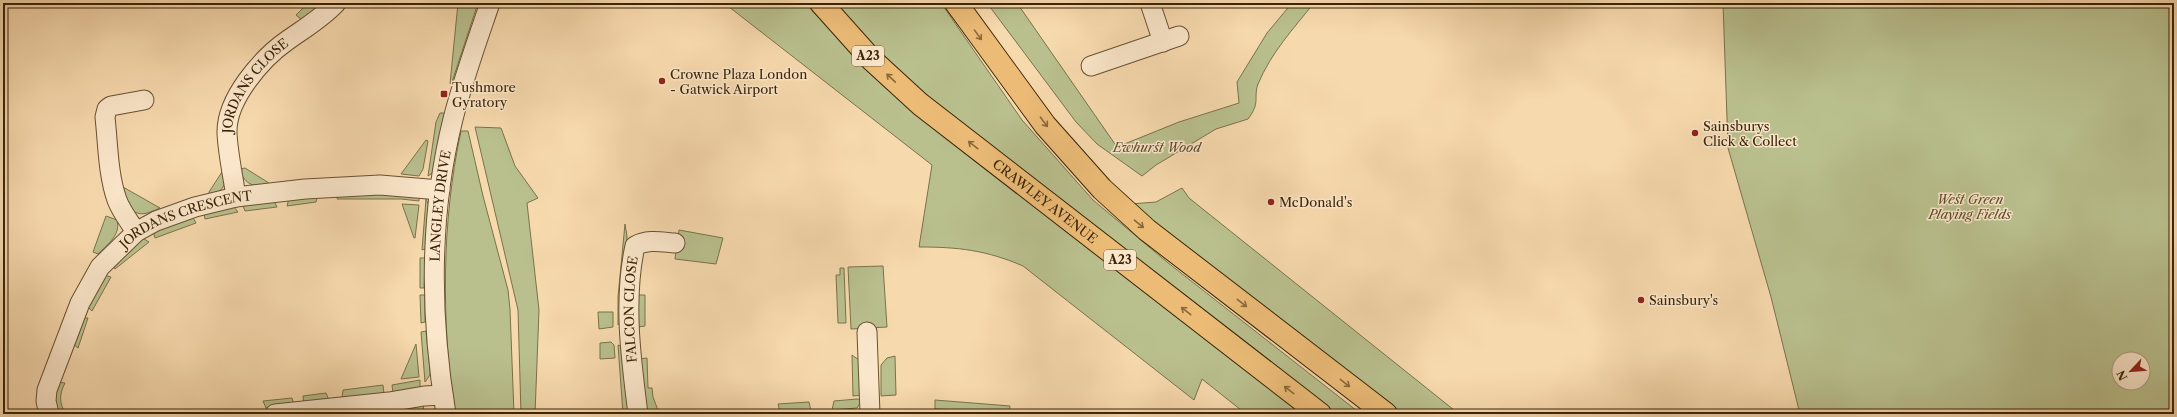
<svg xmlns="http://www.w3.org/2000/svg" width="2177" height="417" font-family="'Libre Caslon Text',serif">
	<style>
		.green { fill: #b9c08e; stroke: #7a724a; fill-rule: evenodd }
		.lines { fill: none; stroke-linecap: round; stroke-linejoin: round }
		.minor-casing { stroke: #695130; stroke-width: 21 }
		.primary-casing { stroke: #3a2406; stroke-width: 24 }
		.minor { stroke: #fae6ca; stroke-width: 19 }
		.primary { stroke: #ecbc77; stroke-width: 22 }
		.oneway { stroke: #8a6839 }
		.poi-dot { fill: #8f2418; stroke: #fae6ca; stroke-width: 1.5 }
		.labels { text-anchor: middle; stroke-width: 3; stroke-linejoin: round; paint-order: stroke }
		.shield { fill: #fae6ca; stroke: #745e41; stroke-width: 1 }
		.shield-label { font-size: 12px; font-weight: bold; fill: #3a2406 }
		.poi-label { font-size: 13px; fill: #3a2406; stroke: #fae6ca; text-anchor: start }
		.street-label { font-size: 13px; fill: #3a2406; stroke: #fae6ca }
		.park-label { font-size: 13px; font-style: italic; fill: #5a4b28; stroke: #fae6ca }
	</style>
	<rect width="100%" height="100%" fill="#f7d9ae"/>
	<filter id="stains"><feTurbulence type="fractalNoise" baseFrequency=".005" numOctaves="4"/><feColorMatrix values="0 0 0 0 .2 0 0 0 0 .09 0 0 0 0 .02 0 0 0 .5 -.17"/></filter>
	<radialGradient id="worn" r=".72"><stop offset=".6" stop-color="#630" stop-opacity="0"/><stop offset="1" stop-color="#630" stop-opacity=".3"/></radialGradient>
	<!-- green -->
	<path class="green" d="M 308,3 L 324,3 L 302,20 L 296,15 Z
		M 458,3 L 478,3 L 452,82 L 450,84 Z
		M 724,3 L 805,3 L 837,37 L 1306,414 L 1246,414 L 1202,379 L 1194,400 L 1023,266 C 986,250 958,247 919,247 L 932,165 Z
		M 832,3 L 941,3 L 1022,120 L 1093,200 L 1167,262 L 1361,414 L 1337,414 L 906,80 Z
		M 987,3 L 1017,3 L 1117,147 L 1179,122 L 1239,103 L 1237,82 L 1267,33 L 1292,3 L 1314,3 C 1293,29 1271,53 1258,84 C 1253,98 1261,102 1248,119 L 1216,129 L 1156,165 L 1142,176 L 1097,144 L 1076,122 Z
		M 1723,3 L 2174,3 L 2174,414 L 1800,414 L 1771,297 L 1728,148 ZM 2119,359 L 2143,359 L 2143,383 L 2119,383 Z
		M 440,113 L 446,113 L 434,172 L 428,176 L 436,122 Z
		M 475,127 L 501,128 L 515,166 L 538,198 L 527,203 L 539,310 L 535,414 L 521,414 L 518,310 Z
		M 461,131 L 468,131 L 483,196 L 508,290 L 510,309 L 514,414 L 454,414 C 442,319 441,225 461,131 Z
		M 426,140 L 428,141 L 423,169 L 419,176 L 401,174 Z
		M 245,168 L 269,183 L 270,188 C 255,186 244,186 240,169 Z
		M 227,171 C 226,184 223,192 210,197 L 209,192 L 222,172 Z
		M 123,187 L 160,208 C 144,215 137,218 125,203 Z
		M 1182,188 L 1189,198 L 1459,414 L 1390,414 L 1130,204 L 1156,202 Z
		M 338,193 L 419,195 L 419,201 L 401,199 L 337,199 Z
		M 289,198 L 317,198 L 316,202 L 287,206 Z
		M 426,199 L 431,210 L 425,249 L 422,250 Z
		M 274,201 L 277,207 L 245,211 L 243,206 Z
		M 402,204 L 419,205 L 415,238 L 414,238 Z
		M 233,206 L 238,212 L 205,219 L 204,213 Z
		M 106,216 L 117,220 C 121,235 108,244 98,254 L 93,252 Z
		M 192,216 L 196,223 L 155,238 L 153,231 Z
		M 625,224 L 627,236 L 622,321 L 618,325 L 618,297 Z
		M 679,230 L 723,238 L 716,264 L 675,259 Z
		M 141,237 L 149,242 L 115,269 L 113,266 Z
		M 420,258 L 425,258 L 424,288 L 420,288 Z
		M 883,266 L 887,327 L 851,329 L 848,267 Z
		M 840,268 L 844,268 L 846,323 L 838,323 L 836,275 L 840,275 Z
		M 104,275 L 111,277 L 92,311 L 88,307 Z
		M 420,295 L 425,295 L 425,322 L 421,323 Z
		M 636,295 L 645,295 L 645,326 L 638,327 Z
		M 598,312 L 613,312 L 613,327 L 599,329 Z
		M 82,318 L 88,318 L 78,348 L 72,343 Z
		M 426,331 L 430,369 L 430,375 L 425,382 L 421,332 Z
		M 611,342 L 614,345 L 615,358 L 600,359 L 600,343 Z
		M 416,344 L 419,377 L 401,379 Z
		M 618,345 L 621,346 L 630,414 L 623,414 Z
		M 852,355 L 859,360 L 863,395 L 853,396 Z
		M 895,356 L 896,395 L 881,396 L 881,365 L 887,358 Z
		M 647,358 L 648,388 L 652,388 L 653,397 L 659,413 L 644,414 L 638,359 Z
		M 420,380 L 420,386 L 416,390 L 393,393 L 392,385 Z
		M 58,382 L 65,383 C 59,394 59,404 66,414 L 57,414 L 54,407 Z
		M 383,385 L 384,394 L 342,398 L 343,390 Z
		M 326,393 L 329,400 L 304,404 L 303,396 Z
		M 292,398 L 294,405 L 266,408 L 263,401 Z
		M 857,399 L 862,400 L 857,408 L 832,410 L 834,401 Z
		M 935,400 L 1010,406 L 1009,414 L 990,411 L 935,409 Z
		M 809,402 L 811,411 L 780,412 L 778,404 Z
		M 423,404 L 424,411 L 400,414 L 352,414 Z"/>
	<g class="lines">
		<!-- minor casing -->
		<g class="minor-casing">
			<g id="minor">
				<path d="M 1150,3 L 1163,42"/>
				<path d="M 1091,66 L 1179,36"/>
				<path id="s1" d="M 236,197 C 233,176 228,154 227,133 C 226,99 262,58 288,40 C 305,28 322,18 336,3"/>
				<path d="M 136,232 C 129,221 121,211 117,200 C 108,175 108,144 105,117 L 107,109 L 111,106 L 144,100"/>
				<path d="M 867,332 L 870,414"/>
				<path id="s2" d="M 49,414 L 46,401 L 47,390 L 80,303 L 100,267 L 136,232 L 156,221 L 195,207 L 236,197 L 305,189 L 380,185 L 440,190"/>
				<path d="M 275,414 L 389,402 L 424,396 L 443,395"/>
				<path id="s3" d="M 446,414 C 430,317 429,215 453,119 C 463,80 477,41 490,3"/>
				<path id="s4" d="M 638,414 C 631,359 623,301 635,246 C 648,239 661,242 675,243"/>
			</g>
		</g>
		<!-- primary casing -->
		<g class="primary-casing">
			<g id="primary">
				<path id="s5" d="M 821,3 L 872,60 L 920,104 L 1320,414"/>
				<path d="M 956,3 L 1045,125 L 1102,189 L 1147,230 L 1386,414"/>
			</g>
		</g>
		<!-- minor -->
		<use href="#minor" class="minor"/>
		<!-- primary -->
		<use href="#primary" class="primary"/>
	</g>
	<!-- one-way arrows -->
	<defs><path id="oneway-shaft" d="M-6 0H5M1.5-3L5.5 0L1.5 3" fill="none" stroke-width="1.6" stroke-linecap="round" stroke-linejoin="round"/></defs>
	<g class="oneway">
		<use href="#oneway-shaft" transform="translate(978 35) rotate(54)"/>
		<use href="#oneway-shaft" transform="translate(891 78) rotate(-137)"/>
		<use href="#oneway-shaft" transform="translate(1044 122) rotate(53)"/>
		<use href="#oneway-shaft" transform="translate(973 145) rotate(-142)"/>
		<use href="#oneway-shaft" transform="translate(1139 224) rotate(40)"/>
		<use href="#oneway-shaft" transform="translate(1242 303) rotate(38)"/>
		<use href="#oneway-shaft" transform="translate(1186 311) rotate(-142)"/>
		<use href="#oneway-shaft" transform="translate(1345 383) rotate(38)"/>
		<use href="#oneway-shaft" transform="translate(1289 390) rotate(-142)"/>
	</g>
	<!-- markers -->
	<g class="poi-dot">
		<circle cx="662" cy="81" r="4"/>
		<rect x="440" y="90" width="8" height="8" rx="2"/>
		<circle cx="1695" cy="133" r="4"/>
		<circle cx="1271" cy="202" r="4"/>
		<circle cx="1641" cy="300" r="4"/>
	</g>
	<g class="labels">
		<!-- shield labels -->
		<g class="shield">
			<rect x="852" y="46" width="32" height="20" rx="3"/>
			<rect x="1104" y="250" width="32" height="20" rx="3"/>
		</g>
		<g class="shield-label">
			<text x="868" y="60">A23</text>
			<text x="1120" y="264">A23</text>
		</g>
		<!-- poi labels -->
		<g class="poi-label">
			<text x="670" y="79">Crowne Plaza London<tspan x="670" dy="15">- Gatwick Airport</tspan></text>
			<text x="452" y="92">Tushmore<tspan x="452" dy="15">Gyratory</tspan></text>
			<text x="1703" y="131">Sainsburys<tspan x="1703" dy="15">Click &amp; Collect</tspan></text>
			<text x="1279" y="207">McDonald's</text>
			<text x="1649" y="305">Sainsbury's</text>
		</g>
		<!-- street labels -->
		<g class="street-label">
			<text dy="5" stroke="none"><textPath href="#s1" startOffset="121">JORDANS CLOSE</textPath></text>
			<text dy="5" stroke="none"><textPath href="#s5" startOffset="300">CRAWLEY AVENUE</textPath></text>
			<text dy="5" stroke="none"><textPath href="#s3" startOffset="209">LANGLEY DRIVE</textPath></text>
			<text dy="5" stroke="none"><textPath href="#s2" startOffset="260">JORDANS CRESCENT</textPath></text>
			<text dy="5" stroke="none"><textPath href="#s4" startOffset="105">FALCON CLOSE</textPath></text>
		</g>
		<!-- park labels -->
		<g class="park-label">
			<text x="1157" y="152">Ewhurst Wood</text>
			<text x="1970" y="204">West Green<tspan x="1970" dy="15">Playing Fields</tspan></text>
		</g>
	</g>
	<!-- margin -->
	<rect width="2177" height="417" fill="none" stroke="#f7d9ae" stroke-width="16"/>
	<rect x="4" y="4" width="2169" height="409" fill="none" stroke="#3a2406" stroke-width="2"/>
	<rect x="8" y="8" width="2161" height="401" fill="none" stroke="#3a2406"/>
	<!-- north arrow -->
	<g transform="translate(2131 371) rotate(244)"><circle r="19" fill="#fae6ca" stroke="#ad987c"/>
	<path d="M0-3L7 15L0 10L-7 15Z" fill="#8f2418"/>
	<text y="-6" font-size="11" font-weight="bold" text-anchor="middle" fill="#3a2406">N</text>
	</g>
	<rect width="100%" height="100%" filter="url(#stains)"/>
	<rect width="100%" height="100%" fill="url(#worn)"/>
</svg>
